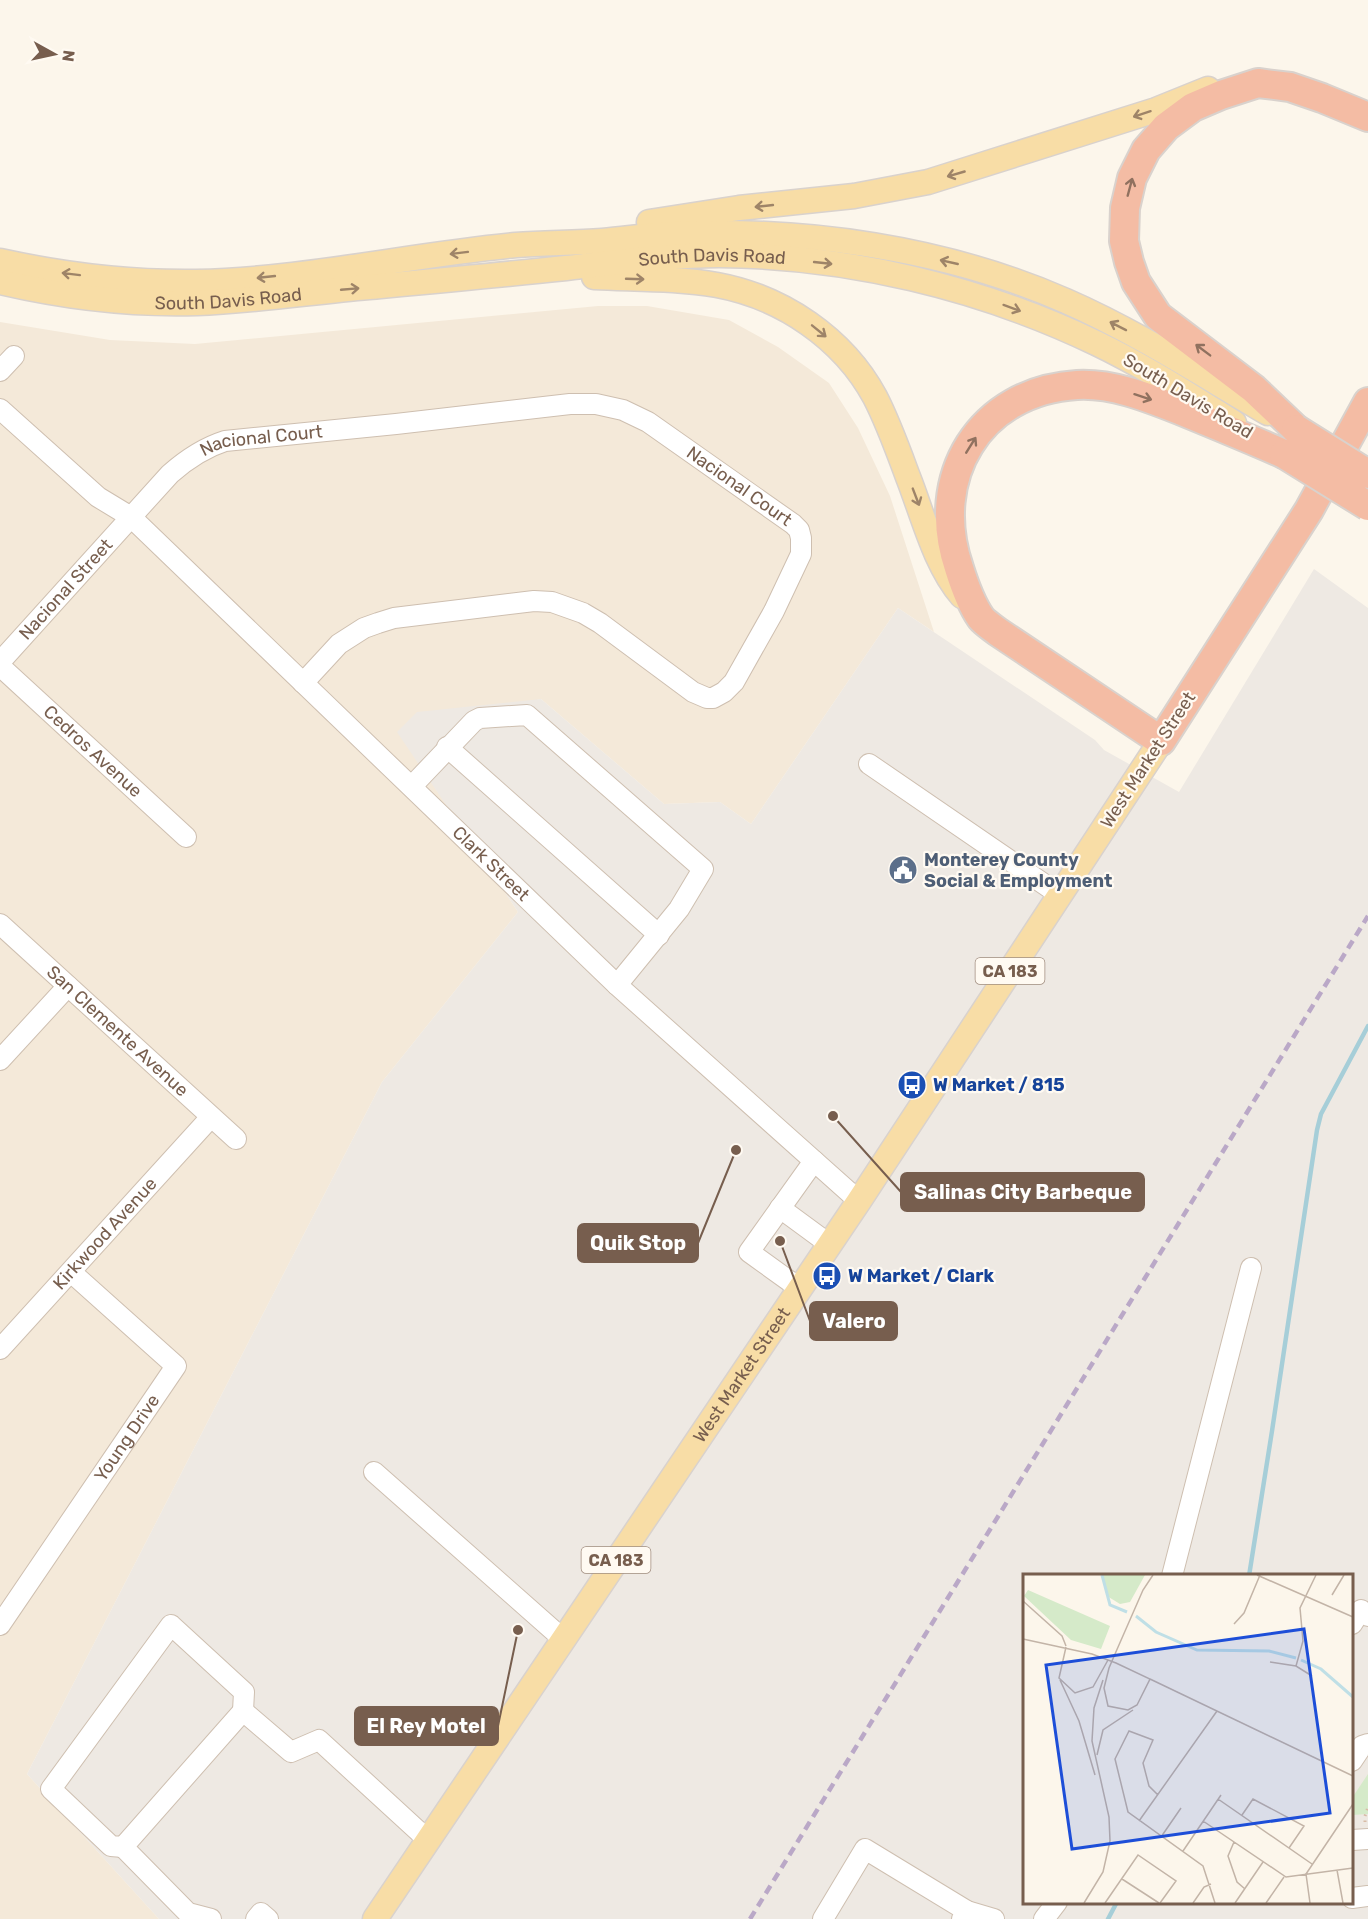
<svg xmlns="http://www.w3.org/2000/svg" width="1368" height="1919" font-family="Rubik,sans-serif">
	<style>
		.residential { fill: #f4e9d9 }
		.industrial { fill: #eee9e3; fill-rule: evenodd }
		.green { fill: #d5eac9 }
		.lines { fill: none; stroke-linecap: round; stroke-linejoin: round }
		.stream { stroke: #a6ced8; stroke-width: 4.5 }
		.minor-casing { stroke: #cebfb0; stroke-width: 22 }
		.major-casing { stroke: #d9d2cd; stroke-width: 27 }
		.highway-casing { stroke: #d9d2cd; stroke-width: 32 }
		.path { stroke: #d7bba6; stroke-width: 3; stroke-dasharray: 1.5 4.5; stroke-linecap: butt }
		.minor { stroke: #fff; stroke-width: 20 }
		.major { stroke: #f8dda6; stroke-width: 24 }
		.highway { stroke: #f4bca4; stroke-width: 28 }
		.rail { stroke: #baa8c7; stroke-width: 4.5; stroke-dasharray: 9 6; stroke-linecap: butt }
		.highway-bridge-casing { stroke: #d9d2cd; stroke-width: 32; stroke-linecap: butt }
		.highway-bridge { stroke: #f4bca4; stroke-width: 28 }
		.oneway { stroke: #9e8468 }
		.oneway2 { stroke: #90715f }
		.labels { text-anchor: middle; stroke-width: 4.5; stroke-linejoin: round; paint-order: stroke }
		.shield { fill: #fffaf2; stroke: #a08d7f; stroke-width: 1.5 }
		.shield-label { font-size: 16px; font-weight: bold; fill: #775e4e }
		.street-label { font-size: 18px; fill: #775e4e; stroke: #fffaf2 }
		.service-label { font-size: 18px; font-weight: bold; fill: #4e5e75; stroke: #fffaf2; text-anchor: start }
		.transit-label { font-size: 18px; font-weight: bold; fill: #164399; stroke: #fffaf2; text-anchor: start }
		.inset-river { fill: none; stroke: #bfdfe6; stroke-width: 3 }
		.inset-road { fill: none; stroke: #c3b4a7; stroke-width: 1.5 }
		.view { fill: #1d4ed8; fill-opacity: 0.15; stroke: #1d4ed8; stroke-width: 3 }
		.inset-edge { fill: none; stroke: #775e4e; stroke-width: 3 }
		.leader { fill: none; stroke: #775e4e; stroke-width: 2 }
		.callout-dot { fill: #775e4e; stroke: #fffaf2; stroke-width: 2 }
		.callout { fill: #775e4e; stroke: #775e4e; stroke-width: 2 }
		.callout-label { font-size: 20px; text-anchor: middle; font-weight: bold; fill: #fff }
	</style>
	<rect width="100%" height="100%" fill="#fcf6eb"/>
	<!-- residential -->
	<path class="residential" d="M 598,306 L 647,306 L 729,320 L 778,347 L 829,383 L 858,428 L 890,496 L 934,632 L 898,608 L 751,824 L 720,802 L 664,804 L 541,699 L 398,732 L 518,912 L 382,1082 L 27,1774 L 159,1919 L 0,1919 L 0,322 L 110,340 L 195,344 Z"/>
	<!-- industrial -->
	<path class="industrial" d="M 1314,569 L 1368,608 L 1368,1919 L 159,1919 L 27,1774 L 382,1082 L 518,912 L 397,732 L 417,712 L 541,699 L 664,804 L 720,802 L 751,824 L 898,608 L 1095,740 L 1104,750 L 1179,792 ZM 1024,1576 L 1352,1576 L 1352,1902 L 1024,1902 Z"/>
	<!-- green -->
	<path class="green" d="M 1368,1774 L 1368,1814 L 1352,1815 L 1352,1798 Z"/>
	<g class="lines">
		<!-- stream -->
		<path class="stream" d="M 1249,1576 L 1272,1431 L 1317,1130 L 1321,1114 L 1368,1026
			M 1108,1919 L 1117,1902"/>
		<!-- minor casing -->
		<g class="minor-casing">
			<g id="minor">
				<path d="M 0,371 L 14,356"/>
				<path id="s1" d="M 0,409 L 98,497 L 131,517 L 617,985 L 859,1201"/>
				<path id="s2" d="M 0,662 L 170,474 C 187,459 203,448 225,441 L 396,424 L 570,404 L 596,404 L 623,410 L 648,422 L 793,524 L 799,530 L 801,538 L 801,554 L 774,611 L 734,682 L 724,692 L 713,698 L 707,698 L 693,692 L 600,623 L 583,613 L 552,602 L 534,601 L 394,618 L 378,623 L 364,628 L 339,644 L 303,683"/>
				<path id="s3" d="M 0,666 L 186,837"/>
				<path d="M 447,747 L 659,935"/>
				<path d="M 869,764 L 1060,895"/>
				<path d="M 412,786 L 474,721 L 480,718 L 527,715 L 703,869 L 679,909 L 617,985"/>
				<path id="s4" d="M 0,924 L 236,1139"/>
				<path d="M 0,1060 L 68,986"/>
				<path d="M 780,1208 L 829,1244"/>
				<path d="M 799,1288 L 749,1252 L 814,1161"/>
				<path id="s5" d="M 0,1349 L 211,1117"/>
				<path d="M 374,1472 L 563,1639"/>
				<path d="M 1172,1576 L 1251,1268"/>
				<path d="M 1352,1624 L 1361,1610 L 1368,1616"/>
				<path id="s6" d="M 0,1625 L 176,1366 L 71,1272"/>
				<path d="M 1352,1761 L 1362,1746 L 1368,1744"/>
				<path d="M 1352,1840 L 1368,1839"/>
				<path d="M 123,1847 L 111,1846 L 51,1789 L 171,1625 L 244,1692 L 243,1711"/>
				<path d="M 1352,1898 L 1368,1896"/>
				<path d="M 967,1911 L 994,1919"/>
				<path d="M 211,1919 L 188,1913 L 123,1847 L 243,1711 L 291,1752 L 319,1740 L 428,1840"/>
				<path d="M 256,1919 L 261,1913 L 268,1919"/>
				<path d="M 823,1919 L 865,1849 L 967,1911 L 962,1919"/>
				<path d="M 1044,1919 L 1057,1902"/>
			</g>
		</g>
		<!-- major casing -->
		<g class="major-casing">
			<g id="major">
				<path d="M 649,222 L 739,208 L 854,196 L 928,182 L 1156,110 L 1208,89"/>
				<path d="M 0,261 C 64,275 130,283 196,282 C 303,280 409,255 516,245 C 544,243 573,243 602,241 C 626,239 650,235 674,234 C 806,228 945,248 1066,301 C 1137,332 1201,374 1268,413"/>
				<path d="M 594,277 C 635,279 677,278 717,285 C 782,297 843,338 875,397 C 888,422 898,450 908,477 C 923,515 935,565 962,596"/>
				<path id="s7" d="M 0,282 C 64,297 131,305 197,303 C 254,301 311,292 369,287 C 434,281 500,275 566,268 C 616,263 668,255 719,255 C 848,256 979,287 1096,343 C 1144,366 1189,395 1234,423"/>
				<path id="s8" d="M 375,1919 L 859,1201 L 1161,741"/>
			</g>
		</g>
		<!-- highway casing -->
		<g class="highway-casing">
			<path id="highway" d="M 1296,429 L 1254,389 L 1158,316 L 1136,282 L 1129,262 L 1124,241 L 1125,208 L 1132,178 L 1146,150 L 1166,127 L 1193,107 L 1221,95 L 1258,83 L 1290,87 L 1322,98 L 1368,117
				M 1284,454 C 1250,439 1216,425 1182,411 C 1149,398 1113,383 1077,385 C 979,391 928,477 959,568 C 964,584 971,604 981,618 C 985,623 993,628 998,632 L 1161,741 L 1309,510 L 1368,402"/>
		</g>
		<!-- path -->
		<path class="path" d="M 1365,1822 L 1365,1816 L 1368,1807"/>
		<!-- minor -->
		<use href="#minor" class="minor"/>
		<!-- major -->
		<use href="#major" class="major"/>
		<!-- highway -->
		<use href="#highway" class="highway"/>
		<!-- rail -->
		<path class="rail" d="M 750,1919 L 1368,916"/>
		<!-- highway-bridge casing -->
		<g class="highway-bridge-casing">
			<path id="highway-bridge" d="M 1296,429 L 1368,474
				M 1284,454 L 1368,506"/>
		</g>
		<!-- highway-bridge -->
		<use href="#highway-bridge" class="highway-bridge"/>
	</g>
	<!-- one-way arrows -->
	<defs><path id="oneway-shaft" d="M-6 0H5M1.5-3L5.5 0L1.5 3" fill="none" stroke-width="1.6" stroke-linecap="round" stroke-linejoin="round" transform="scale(1.5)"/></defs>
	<g class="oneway">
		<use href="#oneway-shaft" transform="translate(1142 114) rotate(162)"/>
		<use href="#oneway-shaft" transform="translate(956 174) rotate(164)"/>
		<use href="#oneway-shaft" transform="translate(764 206) rotate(174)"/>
		<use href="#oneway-shaft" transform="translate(459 253) rotate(173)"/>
		<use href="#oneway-shaft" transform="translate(949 262) rotate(-167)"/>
		<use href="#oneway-shaft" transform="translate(823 263) rotate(6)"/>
		<use href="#oneway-shaft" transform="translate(71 274) rotate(-173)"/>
		<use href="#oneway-shaft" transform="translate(266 277) rotate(174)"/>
		<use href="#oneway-shaft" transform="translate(635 279) rotate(2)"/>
		<use href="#oneway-shaft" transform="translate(350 289) rotate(-5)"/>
		<use href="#oneway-shaft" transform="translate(1012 308) rotate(20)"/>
		<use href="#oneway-shaft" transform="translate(1118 326) rotate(-153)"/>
		<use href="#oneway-shaft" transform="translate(819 331) rotate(39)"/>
		<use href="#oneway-shaft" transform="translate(916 497) rotate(69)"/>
	</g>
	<g class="oneway2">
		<use href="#oneway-shaft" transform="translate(1130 187) rotate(-75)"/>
		<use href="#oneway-shaft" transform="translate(1203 350) rotate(-143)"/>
		<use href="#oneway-shaft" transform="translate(1143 397) rotate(18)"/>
		<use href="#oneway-shaft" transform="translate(971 445) rotate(-58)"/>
	</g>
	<!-- icons -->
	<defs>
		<g id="civic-disc" transform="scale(1.5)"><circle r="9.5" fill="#5c6f8a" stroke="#fffaf2"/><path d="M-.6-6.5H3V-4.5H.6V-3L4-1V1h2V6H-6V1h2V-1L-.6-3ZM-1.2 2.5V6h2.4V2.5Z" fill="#fff"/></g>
		<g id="bus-disc" transform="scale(1.5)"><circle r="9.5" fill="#1a4fb4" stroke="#fffaf2"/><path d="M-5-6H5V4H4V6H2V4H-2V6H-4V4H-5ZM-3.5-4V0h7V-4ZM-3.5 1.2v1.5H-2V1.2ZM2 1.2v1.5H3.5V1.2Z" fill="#fff"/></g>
	</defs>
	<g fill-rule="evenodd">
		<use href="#civic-disc" x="903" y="870"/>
		<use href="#bus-disc" x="912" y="1085"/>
		<use href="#bus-disc" x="827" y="1276"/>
	</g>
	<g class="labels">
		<!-- shield labels -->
		<g class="shield">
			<rect x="975.5" y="958" width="69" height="26" rx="4.5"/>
			<rect x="581.5" y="1547" width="69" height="26" rx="4.5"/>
		</g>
		<g class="shield-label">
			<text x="1010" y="977">CA 183</text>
			<text x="616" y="1566">CA 183</text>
		</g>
		<!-- street labels -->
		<g class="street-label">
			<text dy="6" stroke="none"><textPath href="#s7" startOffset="716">South Davis Road</textPath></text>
			<text dy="6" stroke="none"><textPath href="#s7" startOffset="230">South Davis Road</textPath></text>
			<text transform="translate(1188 396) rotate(31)" y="6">South Davis Road</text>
			<text dy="6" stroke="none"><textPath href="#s2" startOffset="354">Nacional Court</textPath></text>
			<text dy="6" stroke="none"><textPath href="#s2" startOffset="858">Nacional Court</textPath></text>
			<text dy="6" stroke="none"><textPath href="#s2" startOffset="98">Nacional Street</textPath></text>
			<text dy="6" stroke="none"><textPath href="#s3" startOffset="126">Cedros Avenue</textPath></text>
			<text transform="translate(1148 760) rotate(-57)" y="6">West Market Street</text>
			<text dy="6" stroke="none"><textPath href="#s1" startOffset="670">Clark Street</textPath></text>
			<text dy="6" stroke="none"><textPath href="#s4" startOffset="159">San Clemente Avenue</textPath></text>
			<text dy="6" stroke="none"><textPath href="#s5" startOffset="156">Kirkwood Avenue</textPath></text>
			<text dy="6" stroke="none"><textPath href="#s8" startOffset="656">West Market Street</textPath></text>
			<text dy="6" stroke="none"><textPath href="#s6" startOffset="226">Young Drive</textPath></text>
		</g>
		<!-- service labels -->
		<g class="service-label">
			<text x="924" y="866">Monterey County<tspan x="924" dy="21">Social &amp; Employment</tspan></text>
		</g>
		<!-- transit labels -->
		<g class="transit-label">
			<text x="933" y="1091">W Market / 815</text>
			<text x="848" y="1282">W Market / Clark</text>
		</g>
	</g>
	<!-- overview -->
	<g transform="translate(1023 1574)">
		<rect width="330" height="330" fill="#fcf6eb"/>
		<path d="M 80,1 L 122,1 L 107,28 L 97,30 L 84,22 ZM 5,16 L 87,52 L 78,75 L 48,66 L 1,22 Z" fill="#d5eac9"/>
		<path class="inset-river" d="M 79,1 L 87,31 L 104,38M 113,42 L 133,58 L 174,76 L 246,77 L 273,84M 278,86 L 298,95 L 330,123"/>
		<path class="inset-road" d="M 234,1 L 330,43M 309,21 L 321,1M 0,27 L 39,62 L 43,72M 211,50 L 221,39 L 237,1M 0,65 L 69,80 L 93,89 L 127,105 L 114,131 L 105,136 L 85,132 L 81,114 L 86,94 L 92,80 L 120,16 L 130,1M 43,73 L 36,104 L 52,119 L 70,113 L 85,86M 247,88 L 273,92 L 289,102M 273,92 L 280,67 L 277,34 L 293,1M 127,105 L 330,202M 37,106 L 56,147 L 72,201M 74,181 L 80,156 L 110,136M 135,221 L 126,212 L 120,189 L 130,166 L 106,157 L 92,185 L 105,238 L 180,292 L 192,329M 195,225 L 289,290M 219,241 L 230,225 L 281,252 L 266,274M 116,247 L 194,137M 180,247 L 263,303 L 330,294M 138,263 L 158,234M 211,268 L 205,282 L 214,308 L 222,315M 160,277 L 198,221M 314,296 L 320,329M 99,305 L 136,329M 61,329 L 80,298 L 87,267 L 86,243 L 69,167 L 71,134 L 80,106M 82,329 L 115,281 L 153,307 L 137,329M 170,329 L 181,313 L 188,310M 212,329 L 240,288M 243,329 L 261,303M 287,329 L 283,300 L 330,230"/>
		<path class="view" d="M 281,55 L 307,239 L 49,275 L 23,91 Z"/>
		<rect width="330" height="330" class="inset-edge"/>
	</g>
	<!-- callouts -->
	<path class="leader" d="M833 1116L901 1192M736 1150L698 1243M780 1241L810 1321M518 1630L498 1726"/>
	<g class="callout-dot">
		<circle cx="833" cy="1116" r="6"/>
		<circle cx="736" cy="1150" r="6"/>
		<circle cx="780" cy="1241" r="6"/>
		<circle cx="518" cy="1630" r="6"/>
	</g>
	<g class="callout">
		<rect x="901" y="1173" width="243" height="38" rx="6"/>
		<rect x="578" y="1224" width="120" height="38" rx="6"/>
		<rect x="810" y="1302" width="87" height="38" rx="6"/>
		<rect x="355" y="1707" width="143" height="38" rx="6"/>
	</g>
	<g class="callout-label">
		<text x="1023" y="1199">Salinas City Barbeque</text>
		<text x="638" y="1250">Quik Stop</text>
		<text x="854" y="1328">Valero</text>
		<text x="426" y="1733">El Rey Motel</text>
	</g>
	<!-- north arrow -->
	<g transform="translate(54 54) rotate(98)" stroke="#fffaf2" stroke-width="4.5" paint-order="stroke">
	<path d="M0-4.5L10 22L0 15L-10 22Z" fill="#775e4e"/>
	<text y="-9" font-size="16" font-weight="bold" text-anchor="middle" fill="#775e4e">N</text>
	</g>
</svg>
